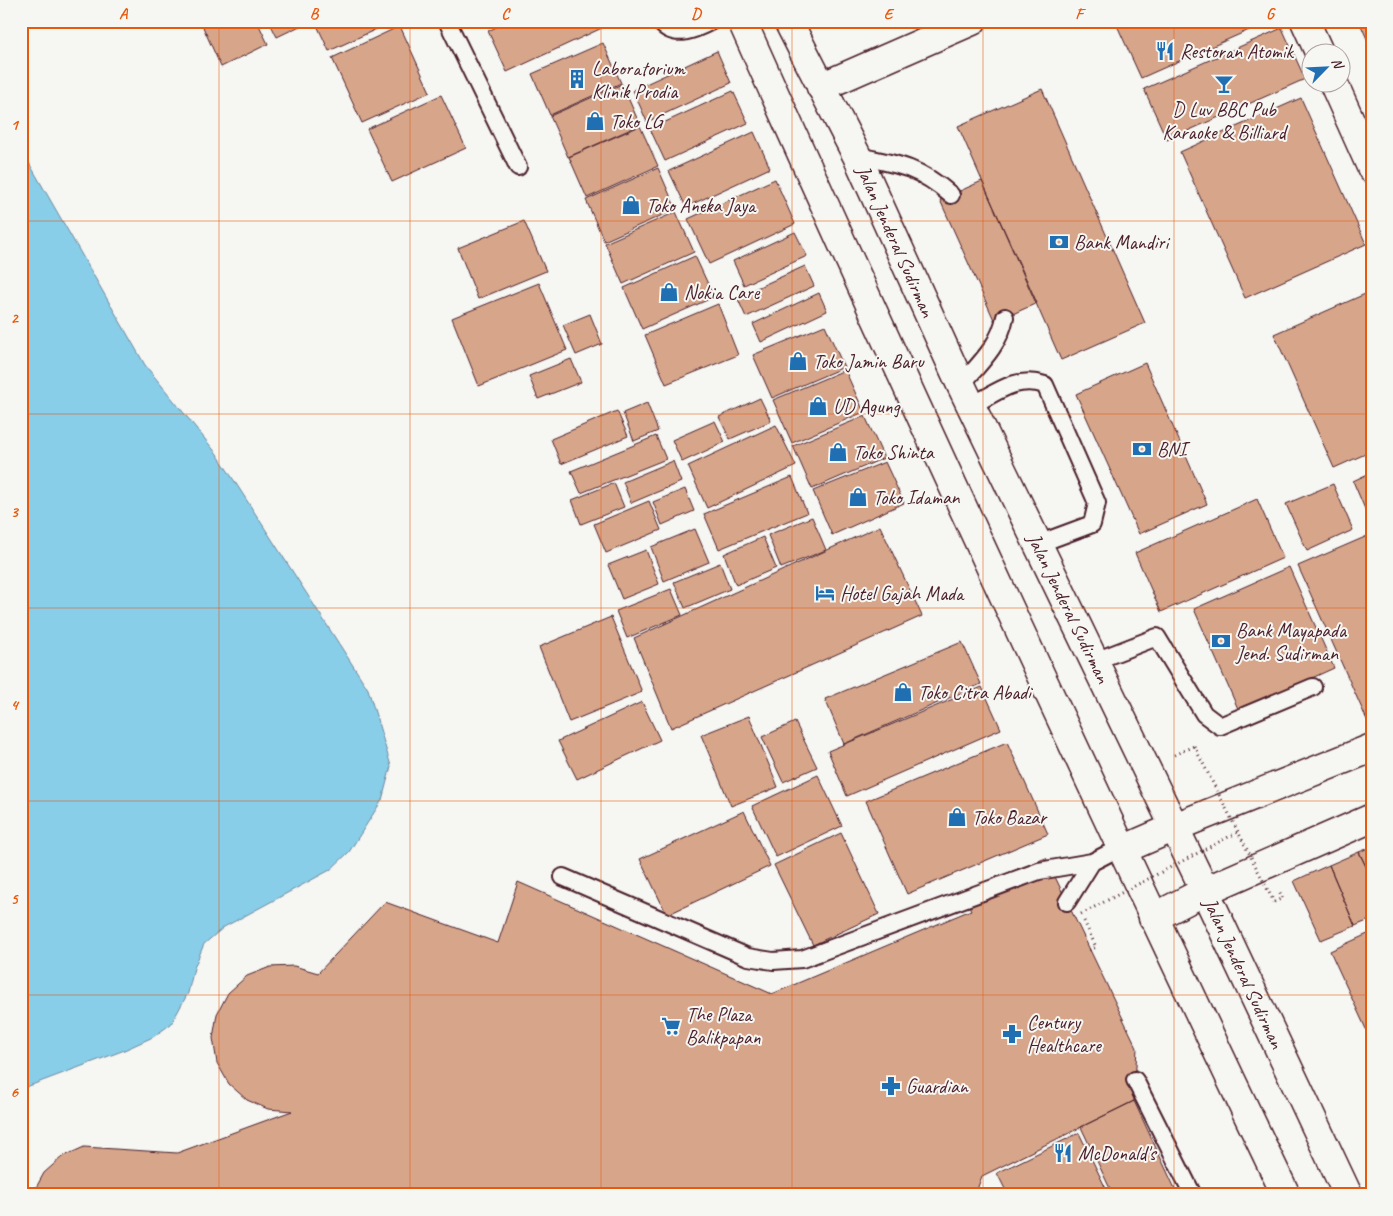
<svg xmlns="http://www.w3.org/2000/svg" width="1393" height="1216" font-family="Caveat,sans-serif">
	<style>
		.water { fill: #88cee9; stroke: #6f889d }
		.building { fill: #d7a68a; stroke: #4a1f2b }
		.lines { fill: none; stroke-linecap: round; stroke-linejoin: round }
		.service-casing { stroke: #4a1f2b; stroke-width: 20 }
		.minor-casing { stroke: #4a1f2b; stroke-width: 31 }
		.secondary-casing { stroke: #4a1f2b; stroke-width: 31 }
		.trunk-casing { stroke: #4a1f2b; stroke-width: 31 }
		.path { stroke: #4a1f2b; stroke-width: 3; stroke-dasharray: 1 4; stroke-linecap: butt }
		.service { stroke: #f6f6f2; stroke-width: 16 }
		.minor { stroke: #f6f6f2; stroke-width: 28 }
		.secondary { stroke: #f6f6f2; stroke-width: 28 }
		.trunk { stroke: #f6f6f2; stroke-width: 28 }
		.path-bridge { stroke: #4a1f2b; stroke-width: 3; stroke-dasharray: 1 4; stroke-linecap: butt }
		.grid { fill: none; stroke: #e8590c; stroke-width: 1; stroke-opacity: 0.55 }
		.labels { text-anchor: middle; stroke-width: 4; stroke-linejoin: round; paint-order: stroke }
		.poi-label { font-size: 20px; fill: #4a1f2b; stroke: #f6f6f2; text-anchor: start }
		.street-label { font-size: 20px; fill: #4a1f2b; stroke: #f6f6f2 }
		.neatline { fill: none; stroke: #e8590c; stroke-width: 2 }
		.grid-label { font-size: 16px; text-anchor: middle; font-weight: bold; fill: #e8590c }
	</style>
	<rect width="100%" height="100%" fill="#f6f6f2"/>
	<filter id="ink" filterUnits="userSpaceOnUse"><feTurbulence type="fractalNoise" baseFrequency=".02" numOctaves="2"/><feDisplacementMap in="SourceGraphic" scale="10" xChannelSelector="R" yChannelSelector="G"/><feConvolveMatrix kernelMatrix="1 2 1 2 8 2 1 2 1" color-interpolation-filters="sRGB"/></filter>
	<g filter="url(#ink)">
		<!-- water -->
		<path class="water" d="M 21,149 L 145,365 L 217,454 L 368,689 L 391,766 L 382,800 L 349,852 L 330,870 L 224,927 L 204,944 L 194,968 L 188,993 L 171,1024 L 153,1037 L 122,1051 L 21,1089 Z"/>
		<!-- building -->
		<path class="building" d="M 214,21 L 257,21 L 268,44 L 221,67 L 203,27 Z
			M 269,21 L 303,21 L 304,24 L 277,37 Z
			M 315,21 L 394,21 L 329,51 Z
			M 509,21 L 617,21 L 507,72 L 488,31 Z
			M 1115,21 L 1264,21 L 1265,23 L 1141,78 Z
			M 1359,21 L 1372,21 L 1372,50 Z
			M 400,26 L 430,92 L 362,123 L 332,58 Z
			M 1282,28 L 1305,79 L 1167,140 L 1144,89 Z
			M 603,43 L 621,83 L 550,115 L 532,74 Z
			M 717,51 L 731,83 L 647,122 L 633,90 Z
			M 622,84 L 640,125 L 568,157 L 550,116 Z
			M 1042,89 L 1145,323 L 1061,360 L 958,126 Z
			M 733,91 L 748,123 L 665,161 L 650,129 Z
			M 441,95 L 466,148 L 392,182 L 367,129 Z
			M 1301,98 L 1366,244 L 1245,298 L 1180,152 Z
			M 640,126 L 658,166 L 587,198 L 569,157 Z
			M 754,132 L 770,168 L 686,207 L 669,171 Z
			M 658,168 L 676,209 L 604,241 L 586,200 Z
			M 775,179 L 795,224 L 709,264 L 688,219 Z
			M 982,181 L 1037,303 L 995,322 L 940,200 Z
			M 676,212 L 694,252 L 623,284 L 605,243 Z
			M 524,221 L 546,271 L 478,299 L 458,248 Z
			M 795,232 L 807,256 L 744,285 L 733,261 Z
			M 695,256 L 714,297 L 642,329 L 624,288 Z
			M 805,266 L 814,286 L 746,317 L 737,297 Z
			M 539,283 L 567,350 L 479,386 L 452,318 Z
			M 1372,291 L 1372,451 L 1334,468 L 1274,334 Z
			M 819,293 L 827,311 L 761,342 L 753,324 Z
			M 718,304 L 738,355 L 666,384 L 645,335 Z
			M 590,314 L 602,344 L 576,355 L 563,325 Z
			M 825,325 L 844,367 L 772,398 L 753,355 Z
			M 571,359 L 581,382 L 538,399 L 529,376 Z
			M 1145,363 L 1207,504 L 1139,534 L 1076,394 Z
			M 845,370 L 864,412 L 792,443 L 773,400 Z
			M 760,398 L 771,421 L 730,439 L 719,417 Z
			M 647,403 L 658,431 L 634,441 L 623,413 Z
			M 617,411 L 628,436 L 561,464 L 551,439 Z
			M 865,416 L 884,458 L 812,489 L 793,446 Z
			M 715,421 L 725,442 L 682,462 L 672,440 Z
			M 776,425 L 796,466 L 707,508 L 688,466 Z
			M 656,436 L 666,459 L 581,493 L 571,471 Z
			M 673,461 L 681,482 L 631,503 L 623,482 Z
			M 885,462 L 904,503 L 832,535 L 813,491 Z
			M 1372,472 L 1372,522 L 1371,523 L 1353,481 Z
			M 792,477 L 807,513 L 719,549 L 704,514 Z
			M 614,483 L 624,507 L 581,524 L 572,500 Z
			M 1333,484 L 1353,530 L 1307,551 L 1286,504 Z
			M 685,489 L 694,511 L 662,525 L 653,502 Z
			M 1257,499 L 1283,558 L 1161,612 L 1135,553 Z
			M 649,501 L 661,530 L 606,553 L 594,524 Z
			M 812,517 L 826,550 L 781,568 L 768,535 Z
			M 880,526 L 922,616 L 671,728 L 634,638 Z
			M 695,529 L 709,562 L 664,581 L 651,547 Z
			M 1372,534 L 1372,718 L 1367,720 L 1298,566 Z
			M 763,537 L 776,568 L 736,585 L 724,554 Z
			M 646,550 L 659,584 L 622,599 L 608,565 Z
			M 720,563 L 730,589 L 685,608 L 674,582 Z
			M 1289,567 L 1334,668 L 1239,711 L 1194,609 Z
			M 671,589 L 682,615 L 627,638 L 616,611 Z
			M 611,617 L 642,692 L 569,722 L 539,647 Z
			M 962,642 L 981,684 L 844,744 L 825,699 Z
			M 982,687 L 1001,729 L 847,796 L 828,751 Z
			M 642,702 L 660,740 L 577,779 L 558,741 Z
			M 749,716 L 778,787 L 731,806 L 701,735 Z
			M 795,722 L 817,767 L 783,782 L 762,737 Z
			M 1007,742 L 1048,834 L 907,894 L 866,801 Z
			M 818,775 L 842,826 L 776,857 L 752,806 Z
			M 744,811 L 770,866 L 667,915 L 640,859 Z
			M 841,833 L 879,914 L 813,945 L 774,865 Z
			M 1372,847 L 1372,879 L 1359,852 Z
			M 1359,852 L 1372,879 L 1372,919 L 1355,926 L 1329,865 Z
			M 1046,858 L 1137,1048 L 1134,1101 L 982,1176 L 975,1195 L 32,1195 L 44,1173 L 62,1157 L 84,1147 L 177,1153 L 292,1111 L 268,1109 L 247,1100 L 229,1084 L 217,1063 L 213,1038 L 217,1014 L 228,993 L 247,976 L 270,967 L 294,966 L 318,973 L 385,902 L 498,943 L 518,882 L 772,994 L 971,910 L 962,891 Z
			M 1329,865 L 1355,926 L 1321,940 L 1294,881 Z
			M 1372,932 L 1372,1042 L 1330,951 Z
			M 1134,1101 L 1178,1195 L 1113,1195 L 1081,1127 Z
			M 1079,1133 L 1109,1195 L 1008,1195 L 997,1173 Z"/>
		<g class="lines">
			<!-- service casing -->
			<g class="service-casing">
				<path id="service" d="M 447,21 L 518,167
					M 659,21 C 674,40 695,30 712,21
					M 857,156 C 898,164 919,167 951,195
					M 961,385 C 979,364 1000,345 1005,317
					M 971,406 C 996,393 1016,375 1045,385 L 1097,503 L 1092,524 L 1038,544
					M 1095,661 L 1157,637 L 1204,714 L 1220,726 L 1313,687
					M 563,877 L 748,957 L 773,961 L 802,959 L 1039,871 L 1092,862 L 1121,847
					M 1067,902 L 1092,862
					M 1135,1080 L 1193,1195"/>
			</g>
			<!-- minor casing -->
			<g class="minor-casing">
				<path id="minor" d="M 1305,21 L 1319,52
					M 1333,82 L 1372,169
					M 821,87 L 972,21"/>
			</g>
			<!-- secondary casing -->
			<g class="secondary-casing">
				<path id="secondary" d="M 1122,850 L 1175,827 L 1372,748
					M 1153,918 L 1205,891 L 1372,818"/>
			</g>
			<!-- trunk casing -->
			<g class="trunk-casing">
				<path id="trunk" d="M 742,21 C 918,415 1100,806 1286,1195
					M 788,21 L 857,156 L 961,385 L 1196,872 L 1348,1195"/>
			</g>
			<!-- path -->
			<path class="path" d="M 1174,755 L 1194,746
				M 1274,902 L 1283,898 L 1279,891
				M 1084,921 L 1096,947 L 1086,952"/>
			<!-- service -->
			<use href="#service" class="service"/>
			<!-- minor -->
			<use href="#minor" class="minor"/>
			<!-- secondary -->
			<use href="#secondary" class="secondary"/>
			<!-- trunk -->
			<use href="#trunk" class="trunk"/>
			<!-- path-bridge -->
			<path class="path-bridge" d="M 1194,746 L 1274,902
				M 1081,914 L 1238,832"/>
		</g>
	</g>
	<!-- grid -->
	<path class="grid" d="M 219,21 L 219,1195M 410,21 L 410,1195M 601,21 L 601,1195M 792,21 L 792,1195M 983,21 L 983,1195M 1174,21 L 1174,1195M 21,221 L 1372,221M 21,414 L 1372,414M 21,608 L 1372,608M 21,801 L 1372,801M 21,995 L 1372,995"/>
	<!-- icons -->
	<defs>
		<g id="restaurant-bare" transform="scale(1.5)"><path d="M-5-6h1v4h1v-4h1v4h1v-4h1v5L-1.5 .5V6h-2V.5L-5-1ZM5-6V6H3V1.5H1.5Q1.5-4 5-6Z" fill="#1f6fb2" stroke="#f6f6f2" stroke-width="2.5" paint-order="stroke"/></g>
		<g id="building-bare" transform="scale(1.5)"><path d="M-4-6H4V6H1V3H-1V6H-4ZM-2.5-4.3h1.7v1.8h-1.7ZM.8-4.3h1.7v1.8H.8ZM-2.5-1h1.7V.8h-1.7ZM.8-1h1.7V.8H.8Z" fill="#1f6fb2" stroke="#f6f6f2" stroke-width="2.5" paint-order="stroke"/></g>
		<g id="bar-bare" transform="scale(1.5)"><path d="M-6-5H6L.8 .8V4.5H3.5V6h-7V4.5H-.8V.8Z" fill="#1f6fb2" stroke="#f6f6f2" stroke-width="2.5" paint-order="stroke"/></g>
		<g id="shop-bare" transform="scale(1.5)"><path d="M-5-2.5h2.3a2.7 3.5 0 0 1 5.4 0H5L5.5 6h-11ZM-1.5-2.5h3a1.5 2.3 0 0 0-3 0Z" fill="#1f6fb2" stroke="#f6f6f2" stroke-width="2.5" paint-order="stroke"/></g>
		<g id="bank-bare" transform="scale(1.5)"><path d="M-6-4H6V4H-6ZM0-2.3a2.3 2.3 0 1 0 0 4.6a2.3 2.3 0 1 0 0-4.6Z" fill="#1f6fb2" stroke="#f6f6f2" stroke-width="2.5" paint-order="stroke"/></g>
		<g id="hotel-bare" transform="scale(1.5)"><path d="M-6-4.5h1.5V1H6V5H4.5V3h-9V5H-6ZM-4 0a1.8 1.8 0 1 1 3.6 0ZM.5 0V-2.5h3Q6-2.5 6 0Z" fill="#1f6fb2" stroke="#f6f6f2" stroke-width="2.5" paint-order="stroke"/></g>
		<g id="supermarket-bare" transform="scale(1.5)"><path d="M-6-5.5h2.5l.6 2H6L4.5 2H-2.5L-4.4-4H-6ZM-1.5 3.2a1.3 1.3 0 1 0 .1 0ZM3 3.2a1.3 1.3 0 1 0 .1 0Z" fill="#1f6fb2" stroke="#f6f6f2" stroke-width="2.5" paint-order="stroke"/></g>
		<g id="pharmacy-bare" transform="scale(1.5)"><path d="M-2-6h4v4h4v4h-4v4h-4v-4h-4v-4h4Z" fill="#1f6fb2" stroke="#f6f6f2" stroke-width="2.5" paint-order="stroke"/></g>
	</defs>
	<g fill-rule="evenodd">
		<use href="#restaurant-bare" x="1165" y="51"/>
		<use href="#building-bare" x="577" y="79"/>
		<use href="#bar-bare" x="1224" y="84"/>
		<use href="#shop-bare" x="595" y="121"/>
		<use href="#shop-bare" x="631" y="205"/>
		<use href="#bank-bare" x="1059" y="242"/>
		<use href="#shop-bare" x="669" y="292"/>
		<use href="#shop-bare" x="798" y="361"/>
		<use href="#shop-bare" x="818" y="406"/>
		<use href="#bank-bare" x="1142" y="449"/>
		<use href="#shop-bare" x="838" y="452"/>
		<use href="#shop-bare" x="858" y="497"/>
		<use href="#hotel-bare" x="825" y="593"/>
		<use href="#bank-bare" x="1221" y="641"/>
		<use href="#shop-bare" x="903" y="692"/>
		<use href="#shop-bare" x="957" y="817"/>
		<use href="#supermarket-bare" x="671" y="1026"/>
		<use href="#pharmacy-bare" x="1012" y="1034"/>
		<use href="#pharmacy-bare" x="891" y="1086"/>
		<use href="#restaurant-bare" x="1063" y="1153"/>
	</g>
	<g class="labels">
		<!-- poi labels -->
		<g class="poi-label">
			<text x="1180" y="58">Restoran Atomik</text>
			<text x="592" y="75">Laboratorium<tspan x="592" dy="23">Klinik Prodia</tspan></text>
			<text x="1224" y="116" text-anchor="middle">D Luv BBC Pub<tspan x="1224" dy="23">Karaoke &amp; Billiard</tspan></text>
			<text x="610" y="128">Toko LG</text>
			<text x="646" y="212">Toko Aneka Jaya</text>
			<text x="1074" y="249">Bank Mandiri</text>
			<text x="684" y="299">Nokia Care</text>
			<text x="813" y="368">Toko Jamin Baru</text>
			<text x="833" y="413">UD Agung</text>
			<text x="1157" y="456">BNI</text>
			<text x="853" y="459">Toko Shinta</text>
			<text x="873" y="504">Toko Idaman</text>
			<text x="840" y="600">Hotel Gajah Mada</text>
			<text x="1236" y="637">Bank Mayapada<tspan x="1236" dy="23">Jend. Sudirman</tspan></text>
			<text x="918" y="699">Toko Citra Abadi</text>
			<text x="972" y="824">Toko Bazar</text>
			<text x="686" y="1021">The Plaza<tspan x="686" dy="23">Balikpapan</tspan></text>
			<text x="1027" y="1029">Century<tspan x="1027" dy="23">Healthcare</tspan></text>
			<text x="906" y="1093">Guardian</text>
			<text x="1078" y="1160">McDonald's</text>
		</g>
		<!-- street labels -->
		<g class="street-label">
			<text transform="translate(896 241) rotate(66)" y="7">Jalan Jenderal Sudirman</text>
			<text transform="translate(1069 608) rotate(64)" y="7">Jalan Jenderal Sudirman</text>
			<text transform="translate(1244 973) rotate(65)" y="7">Jalan Jenderal Sudirman</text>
		</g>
	</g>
	<!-- margin -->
	<rect width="1393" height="1216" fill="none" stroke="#f6f6f2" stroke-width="55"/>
	<!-- north arrow -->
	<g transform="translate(1326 68) rotate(66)"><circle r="24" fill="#f6f6f2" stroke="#b1a0a2"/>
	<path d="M0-4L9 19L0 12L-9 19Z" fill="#1f6fb2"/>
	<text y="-8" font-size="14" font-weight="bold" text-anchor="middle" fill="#4a1f2b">N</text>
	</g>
	<rect x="28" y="28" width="1338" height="1160" class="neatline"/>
	<g class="grid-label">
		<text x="123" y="19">A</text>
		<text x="314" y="19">B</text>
		<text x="505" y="19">C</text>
		<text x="696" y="19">D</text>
		<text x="888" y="19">E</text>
		<text x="1079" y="19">F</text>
		<text x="1270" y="19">G</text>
		<text x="14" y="130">1</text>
		<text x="14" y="323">2</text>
		<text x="14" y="517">3</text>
		<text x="14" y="710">4</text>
		<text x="14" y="904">5</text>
		<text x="14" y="1097">6</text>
	</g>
</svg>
